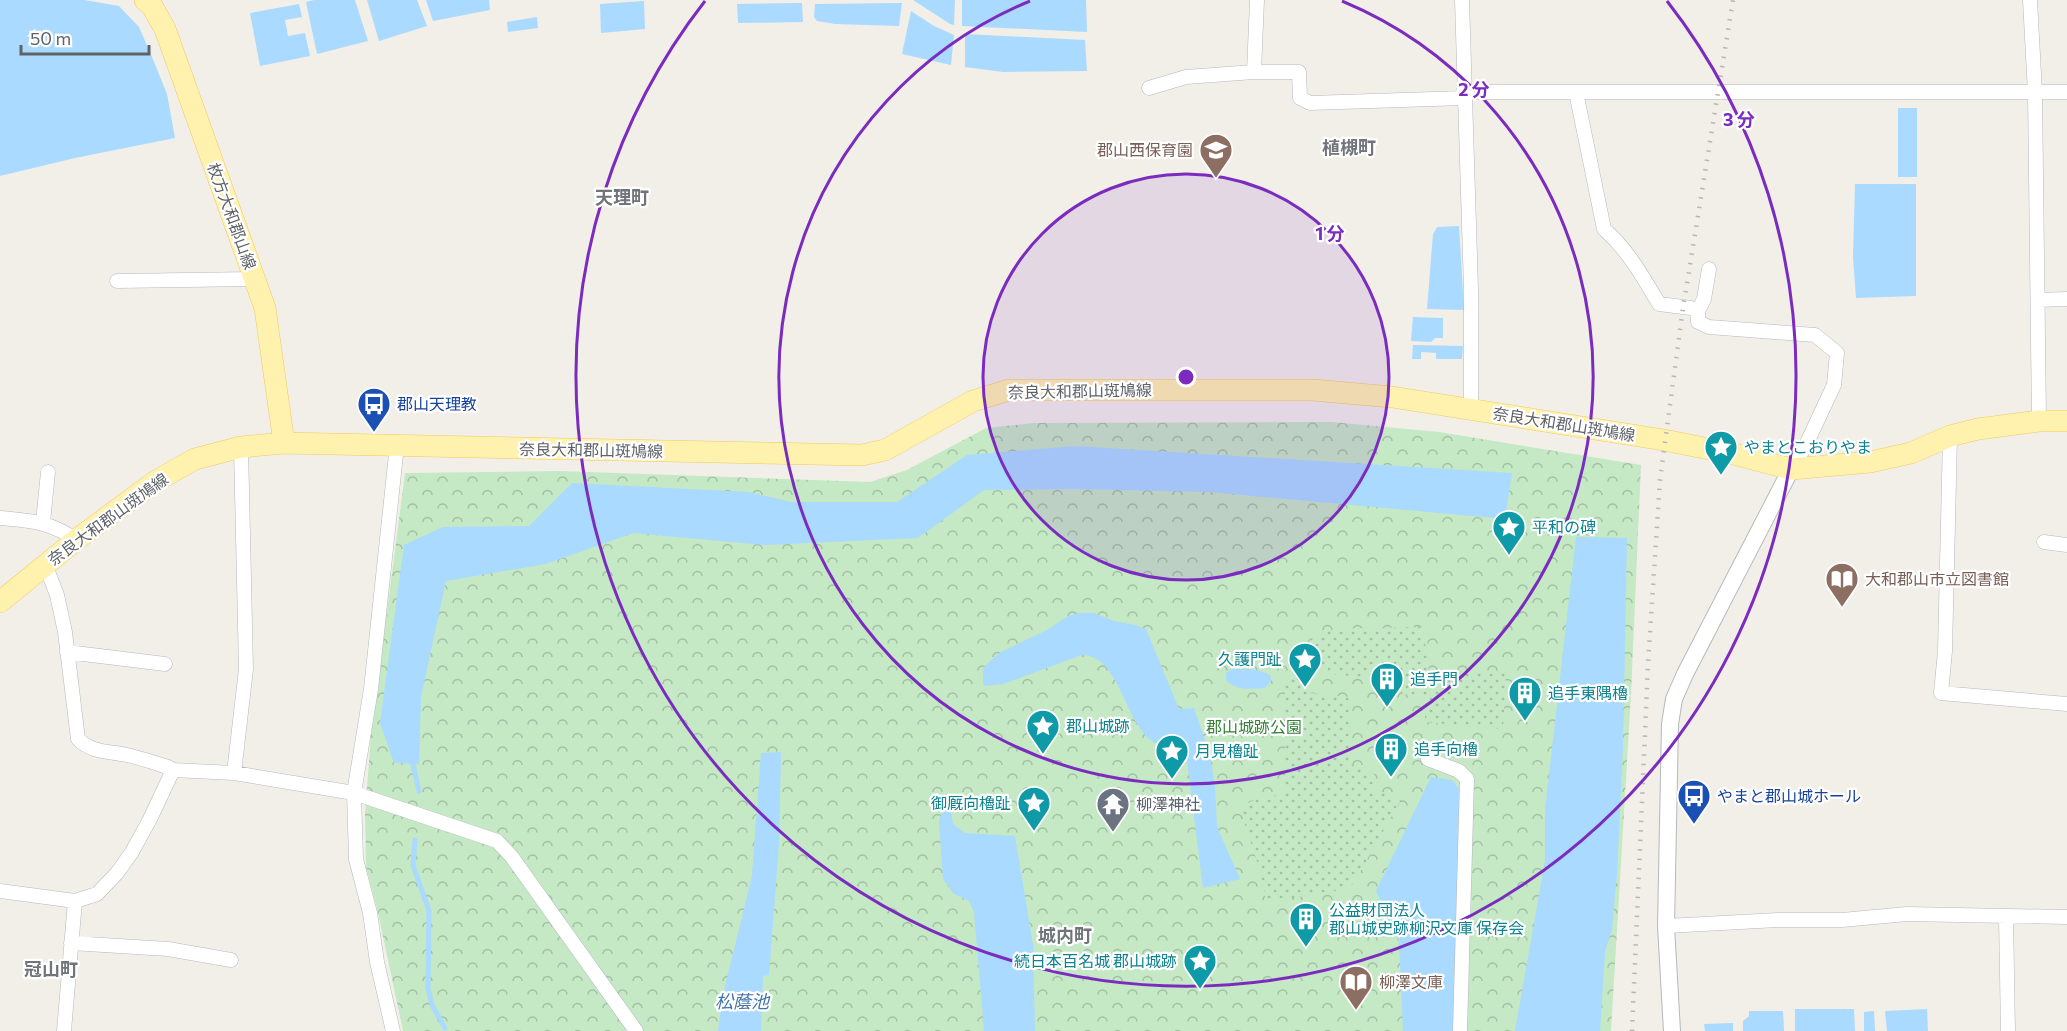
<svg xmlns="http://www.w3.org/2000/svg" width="2067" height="1031" font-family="Commissioner,'Noto Sans JP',sans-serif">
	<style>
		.park { fill: url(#park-crowns) }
		.garden { fill: url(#garden-dots) }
		.water { fill: #aadaff }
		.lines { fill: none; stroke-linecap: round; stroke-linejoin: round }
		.stream { stroke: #aadaff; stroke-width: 5 }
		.minor-casing { stroke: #b5b8bc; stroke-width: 15 }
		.tertiary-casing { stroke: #b5b8bc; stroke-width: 18 }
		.primary-casing { stroke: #f2c960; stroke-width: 22 }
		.minor { stroke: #fff; stroke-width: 14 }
		.tertiary { stroke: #fff; stroke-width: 16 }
		.primary { stroke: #fff2af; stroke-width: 21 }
		.rail { stroke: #b6b7b8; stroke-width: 4.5; stroke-dasharray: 1.5 8; stroke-linecap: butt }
		.ring { fill: none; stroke: #7b2cbf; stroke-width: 3 }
		.labels { text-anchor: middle; stroke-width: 4.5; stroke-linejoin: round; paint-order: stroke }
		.education-label { font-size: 16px; fill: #785e54; stroke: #fff; text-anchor: start }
		.street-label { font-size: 16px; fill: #5f6368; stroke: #fff }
		.transit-label { font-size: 16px; fill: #164399; stroke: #fff; text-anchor: start }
		.culture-label { font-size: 16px; fill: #0d838f; stroke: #fff; text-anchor: start }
		.park-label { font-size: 16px; fill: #348238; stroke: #fff }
		.worship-label { font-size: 16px; fill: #5b616d; stroke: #fff; text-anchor: start }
		.neighbourhood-label { font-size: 18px; font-weight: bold; fill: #70757a; stroke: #fff }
		.water-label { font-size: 18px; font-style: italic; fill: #4174aa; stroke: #fff }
		.centre { fill: #7b2cbf; stroke: #fff; stroke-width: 3 }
		.ring-label { font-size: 18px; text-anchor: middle; font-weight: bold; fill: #7b2cbf; stroke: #fff; stroke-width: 4.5; stroke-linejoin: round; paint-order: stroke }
	</style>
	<defs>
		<pattern id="park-crowns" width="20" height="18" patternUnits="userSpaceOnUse" patternTransform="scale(1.5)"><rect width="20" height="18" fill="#c5e8c5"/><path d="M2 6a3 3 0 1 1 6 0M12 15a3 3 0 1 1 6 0" fill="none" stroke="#a3c0a4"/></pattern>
		<pattern id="garden-dots" width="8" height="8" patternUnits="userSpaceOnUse" patternTransform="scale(1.5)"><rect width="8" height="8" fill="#c5e8c5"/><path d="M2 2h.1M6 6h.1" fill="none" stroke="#a3c0a4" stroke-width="1.8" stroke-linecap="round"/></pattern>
	</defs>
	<rect width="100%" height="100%" fill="#f1efe8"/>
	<!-- park -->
	<path class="park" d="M 1331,422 L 1439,432 L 1641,465 L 1631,694 L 1611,1031 L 403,1031 L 377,908 L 366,867 L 365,814 L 371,735 L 405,473 L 560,471 L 870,482 L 907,470 L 986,428 L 1034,423 Z"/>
	<!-- garden -->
	<path class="garden" d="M 1423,627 L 1429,673 L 1506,674 L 1503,729 L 1425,722 L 1425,696 L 1401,694 L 1400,675 L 1382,675 L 1380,679 L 1322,673 L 1310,666 L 1302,654 L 1303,649 L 1311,639 L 1323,631 L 1338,629 Z
		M 1292,678 C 1303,680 1305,684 1309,693 L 1349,697 L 1351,702 L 1350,764 L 1373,773 L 1375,776 L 1373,789 L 1400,798 L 1401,800 L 1353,884 L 1347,889 L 1269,902 L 1266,900 L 1258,864 L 1245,825 L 1242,812 L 1246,804 L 1260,797 L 1282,795 L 1285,792 L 1285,686 L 1286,681 Z"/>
	<!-- water -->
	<path class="water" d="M 0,0 L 84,0 L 119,6 L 139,27 L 152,57 L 167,94 L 175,138 L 75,158 L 0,176 Z
		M 314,0 L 355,0 L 368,41 L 317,54 L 306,2 Z
		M 367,0 L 417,0 L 427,26 L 379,41 Z
		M 426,0 L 489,0 L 490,10 L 433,21 Z
		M 913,0 L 955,0 L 954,25 L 950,24 Z
		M 962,0 L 1086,0 L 1087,32 L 962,26 Z
		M 644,1 L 645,29 L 601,33 L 600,4 Z
		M 802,3 L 803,22 L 738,23 L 737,4 Z
		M 902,3 L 899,26 L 835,24 L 817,21 L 814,17 L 815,4 Z
		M 299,4 L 302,17 L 285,20 L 288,36 L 305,33 L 310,56 L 260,66 L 250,13 Z
		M 911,11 L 934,26 L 954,35 L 951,65 L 902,54 Z
		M 537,17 L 538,28 L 508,32 L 507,22 Z
		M 965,34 L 1085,40 L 1087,71 L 1003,72 L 965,67 Z
		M 1898,108 L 1917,108 L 1917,177 L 1898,177 Z
		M 1855,184 L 1916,184 L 1916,296 L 1856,298 L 1853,257 Z
		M 1459,226 L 1464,310 L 1427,309 L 1433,234 L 1437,227 Z
		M 1413,317 L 1443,318 L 1443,338 L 1435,338 L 1431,342 L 1411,341 Z
		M 1413,345 L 1463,346 L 1462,359 L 1436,359 L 1436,353 L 1421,352 L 1421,359 L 1412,359 Z
		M 1075,446 L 1512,473 L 1505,519 L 1209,492 L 1072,489 L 984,490 L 918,538 L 764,545 L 633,533 L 546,564 L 446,581 L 421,697 L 419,764 L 394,763 L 380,723 L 404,545 L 443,527 L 529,526 L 572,483 L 748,492 L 791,502 L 897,502 L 967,455 Z
		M 1576,537 L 1627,538 L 1623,745 L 1617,873 L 1612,929 L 1605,952 L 1600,1031 L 1515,1031 L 1545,861 L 1545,810 Z
		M 1079,613 L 1094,613 L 1114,621 L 1135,625 L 1146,629 L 1179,709 L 1194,708 L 1210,755 L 1215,788 L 1217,827 L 1240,879 L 1203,888 L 1185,745 C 1180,746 1172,748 1167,747 C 1124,742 1125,655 1082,655 L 1003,684 L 985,686 L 983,683 L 983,668 L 999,653 L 1047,630 L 1068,616 Z
		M 1232,669 C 1245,669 1260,668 1271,676 L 1271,681 L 1265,688 C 1252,689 1235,691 1226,680 L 1226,673 Z
		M 781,752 L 779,843 L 769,975 L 763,976 L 761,1031 L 718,1031 L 723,994 L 752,876 L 761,753 Z
		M 1431,777 L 1452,780 L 1461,791 L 1453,1031 L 1403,1031 L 1399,941 L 1376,891 Z
		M 947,800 L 949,800 L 953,824 L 965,833 L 1015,836 L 1033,945 L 1035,1031 L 984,1031 L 974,912 L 969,901 L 954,894 L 943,879 L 939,821 Z
		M 1795,1009 L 1854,1009 L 1855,1031 L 1795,1031 Z
		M 1927,1009 L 1928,1031 L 1887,1031 L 1885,1011 Z
		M 1749,1011 L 1783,1011 L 1784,1031 L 1743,1031 L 1743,1021 L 1749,1016 Z
		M 1874,1011 L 1875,1031 L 1864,1031 L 1864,1012 Z
		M 1733,1023 L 1733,1031 L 1705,1031 L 1704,1024 Z"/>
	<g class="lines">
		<!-- stream -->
		<path class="stream" d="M 413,764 L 419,791
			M 415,840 L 413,865 L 429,911 L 428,988 L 432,1005 L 445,1028"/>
		<!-- minor casing -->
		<g class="minor-casing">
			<path id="minor" d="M 1462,0 L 1471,289 L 1471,409
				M 2030,0 L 2035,93 L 2039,421
				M 1254,72 L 1257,0
				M 1149,88 L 1186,77 L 1254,72 L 1299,72 L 1300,98 L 1310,103 L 1464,98
				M 1463,92 L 2067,92
				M 1576,92 L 1604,229 C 1628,250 1643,277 1659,304 L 1691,308 L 1698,311 L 1698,322 L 1709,327 L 1815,335 L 1837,353 L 1834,385 L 1805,447 L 1791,469
				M 117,281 L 255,279
				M 2038,300 L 2067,299
				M 1698,311 L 1704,299 L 1709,269
				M 1950,436 L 1945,651 L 1941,693 L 2067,704
				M 397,445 L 371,689 L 354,793 L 497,841 L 512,857 L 636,1031
				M 0,518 C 30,521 50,521 76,540
				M 43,522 L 48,472
				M 2044,542 L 2067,545
				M 45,564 L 57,595 L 65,632 L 78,739 C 92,753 108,751 127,755 C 141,758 155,763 168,767 L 173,770
				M 67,652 L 165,664
				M 1428,759 L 1459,771 L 1467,779 L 1460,1031
				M 234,773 L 246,669 L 241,447
				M 0,891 L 75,901
				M 2006,917 L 2008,1031
				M 1666,926 L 1778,920 L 1842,920 L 1907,914 L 2067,917
				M 71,943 L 168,949 L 231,960
				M 64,1031 L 75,901 L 97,894 L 117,873 L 132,852 L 150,819 L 173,770 L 234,773 L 354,793 L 356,859 L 370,913 L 377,962 L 393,1031"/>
		</g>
		<!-- tertiary casing -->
		<g class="tertiary-casing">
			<path id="tertiary" d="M 1672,1031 L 1666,926 L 1670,724 L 1674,699 L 1685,674 L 1791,469"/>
		</g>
		<!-- primary casing -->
		<g class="primary-casing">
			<path id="primary" d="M 145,0 L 152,6 L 165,29 L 265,308 L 284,443
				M 0,602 L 76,540 L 156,481 L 195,459 L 241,447 L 284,443 L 862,455 L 885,450 L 973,401 L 1009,390 L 1313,390 L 1392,397 L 1664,440 L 1734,454 L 1791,469 L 1870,462 L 1911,453 L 1950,436 L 1978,429 L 2039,421 L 2067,421"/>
		</g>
		<!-- minor -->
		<use href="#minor" class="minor"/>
		<!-- tertiary -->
		<use href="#tertiary" class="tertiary"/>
		<!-- primary -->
		<use href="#primary" class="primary"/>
		<!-- rail -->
		<path class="rail" d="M 1632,1031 L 1648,664 L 1660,480 L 1683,308 L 1733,0"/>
	</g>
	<!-- distance rings -->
	<circle cx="1186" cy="377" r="203" fill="#7b2cbf" fill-opacity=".12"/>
	<g class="ring">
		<circle cx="1186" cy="377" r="203"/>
		<path d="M1342 1A407 407 0 1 1 1030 1"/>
		<path d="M1667 1A610 610 0 1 1 705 1"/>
	</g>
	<!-- icons -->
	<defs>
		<g id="school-pin" transform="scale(1.725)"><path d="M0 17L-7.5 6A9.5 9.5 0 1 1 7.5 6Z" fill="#8d6e63" stroke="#fff"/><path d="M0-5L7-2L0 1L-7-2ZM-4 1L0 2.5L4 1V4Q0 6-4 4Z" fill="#fff"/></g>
		<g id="bus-pin" transform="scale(1.725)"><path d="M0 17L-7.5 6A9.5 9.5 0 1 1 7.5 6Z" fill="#1a4fb4" stroke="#fff"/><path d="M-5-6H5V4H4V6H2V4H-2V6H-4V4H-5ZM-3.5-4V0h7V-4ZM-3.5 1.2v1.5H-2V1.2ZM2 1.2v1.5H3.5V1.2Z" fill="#fff"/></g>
		<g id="sight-pin" transform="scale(1.725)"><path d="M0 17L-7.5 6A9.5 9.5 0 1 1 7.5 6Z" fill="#0f9aa8" stroke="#fff"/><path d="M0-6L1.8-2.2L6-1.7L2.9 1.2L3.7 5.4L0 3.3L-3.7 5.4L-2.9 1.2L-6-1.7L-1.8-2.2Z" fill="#fff"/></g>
		<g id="library-pin" transform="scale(1.725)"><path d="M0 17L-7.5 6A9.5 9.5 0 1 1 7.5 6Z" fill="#8d6e63" stroke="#fff"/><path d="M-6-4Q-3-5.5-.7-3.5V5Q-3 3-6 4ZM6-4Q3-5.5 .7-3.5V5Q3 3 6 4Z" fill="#fff"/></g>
		<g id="building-pin" transform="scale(1.725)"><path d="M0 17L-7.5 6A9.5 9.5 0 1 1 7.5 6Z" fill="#0f9aa8" stroke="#fff"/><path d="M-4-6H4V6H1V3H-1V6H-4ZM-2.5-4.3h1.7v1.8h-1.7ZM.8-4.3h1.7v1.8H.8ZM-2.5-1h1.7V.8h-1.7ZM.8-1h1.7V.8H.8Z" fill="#fff"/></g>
		<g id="temple-pin" transform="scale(1.725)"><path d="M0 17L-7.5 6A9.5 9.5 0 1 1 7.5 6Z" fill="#6b7280" stroke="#fff"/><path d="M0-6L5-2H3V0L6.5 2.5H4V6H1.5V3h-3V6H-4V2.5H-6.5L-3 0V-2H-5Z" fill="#fff"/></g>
	</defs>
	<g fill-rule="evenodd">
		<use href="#school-pin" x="1216" y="150"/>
		<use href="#bus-pin" x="374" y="404"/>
		<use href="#sight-pin" x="1721" y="447"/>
		<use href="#sight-pin" x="1509" y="527"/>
		<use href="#library-pin" x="1842" y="579"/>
		<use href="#sight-pin" x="1305" y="659"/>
		<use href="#building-pin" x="1387" y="679"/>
		<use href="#building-pin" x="1525" y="693"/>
		<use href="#sight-pin" x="1043" y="726"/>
		<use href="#building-pin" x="1391" y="749"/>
		<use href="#sight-pin" x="1172" y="751"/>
		<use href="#bus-pin" x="1694" y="796"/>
		<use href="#sight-pin" x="1034" y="803"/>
		<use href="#temple-pin" x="1113" y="804"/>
		<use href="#building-pin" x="1306" y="919"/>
		<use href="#sight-pin" x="1200" y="961"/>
		<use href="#library-pin" x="1356" y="982"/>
	</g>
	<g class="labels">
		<!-- education labels -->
		<g class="education-label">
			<text x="1193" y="156" text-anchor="end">郡山西保育園</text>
			<text x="1865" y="585">大和郡山市立図書館</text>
			<text x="1379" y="988">柳澤文庫</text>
		</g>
		<!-- street labels -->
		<g class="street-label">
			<text transform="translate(232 216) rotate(70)" y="6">枚方大和郡山線</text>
			<text transform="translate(1080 391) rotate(-1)" y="6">奈良大和郡山斑鳩線</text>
			<text transform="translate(1564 424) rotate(9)" y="6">奈良大和郡山斑鳩線</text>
			<text transform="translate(591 450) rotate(1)" y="6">奈良大和郡山斑鳩線</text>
			<text transform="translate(108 519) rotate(-36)" y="6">奈良大和郡山斑鳩線</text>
		</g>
		<!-- transit labels -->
		<g class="transit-label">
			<text x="397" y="410">郡山天理教</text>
			<text x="1717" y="802">やまと郡山城ホール</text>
		</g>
		<!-- culture labels -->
		<g class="culture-label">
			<text x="1744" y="453">やまとこおりやま</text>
			<text x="1532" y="533">平和の碑</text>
			<text x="1282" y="665" text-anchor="end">久護門趾</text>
			<text x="1410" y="685">追手門</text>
			<text x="1548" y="699">追手東隅櫓</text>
			<text x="1066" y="732">郡山城跡</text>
			<text x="1414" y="755">追手向櫓</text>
			<text x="1195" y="757">月見櫓趾</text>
			<text x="1011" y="809" text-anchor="end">御厩向櫓趾</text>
			<text x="1329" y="916">公益財団法人<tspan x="1329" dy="18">郡山城史跡柳沢文庫 保存会</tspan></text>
			<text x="1177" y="967" text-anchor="end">続日本百名城 郡山城跡</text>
		</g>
		<!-- park labels -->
		<g class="park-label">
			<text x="1254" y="733">郡山城跡公園</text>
		</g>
		<!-- worship labels -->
		<g class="worship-label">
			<text x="1136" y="810">柳澤神社</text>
		</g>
		<!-- neighbourhood labels -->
		<g class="neighbourhood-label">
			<text x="1349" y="154">植槻町</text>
			<text x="622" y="204">天理町</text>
			<text x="1065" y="942">城内町</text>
			<text x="51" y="976">冠山町</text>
		</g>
		<!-- water labels -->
		<g class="water-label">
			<text x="742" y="1008">松蔭池</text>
		</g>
	</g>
	<circle cx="1186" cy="377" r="9" class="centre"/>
	<g class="ring-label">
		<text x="1474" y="96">2 分</text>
		<text x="1739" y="126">3 分</text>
		<text x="1330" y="240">1 分</text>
	</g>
	<!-- scale -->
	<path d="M21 45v9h128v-9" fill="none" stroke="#5f6368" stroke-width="3"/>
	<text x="30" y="45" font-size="18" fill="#5f6368" stroke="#ffffff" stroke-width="4.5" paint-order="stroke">50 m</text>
</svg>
